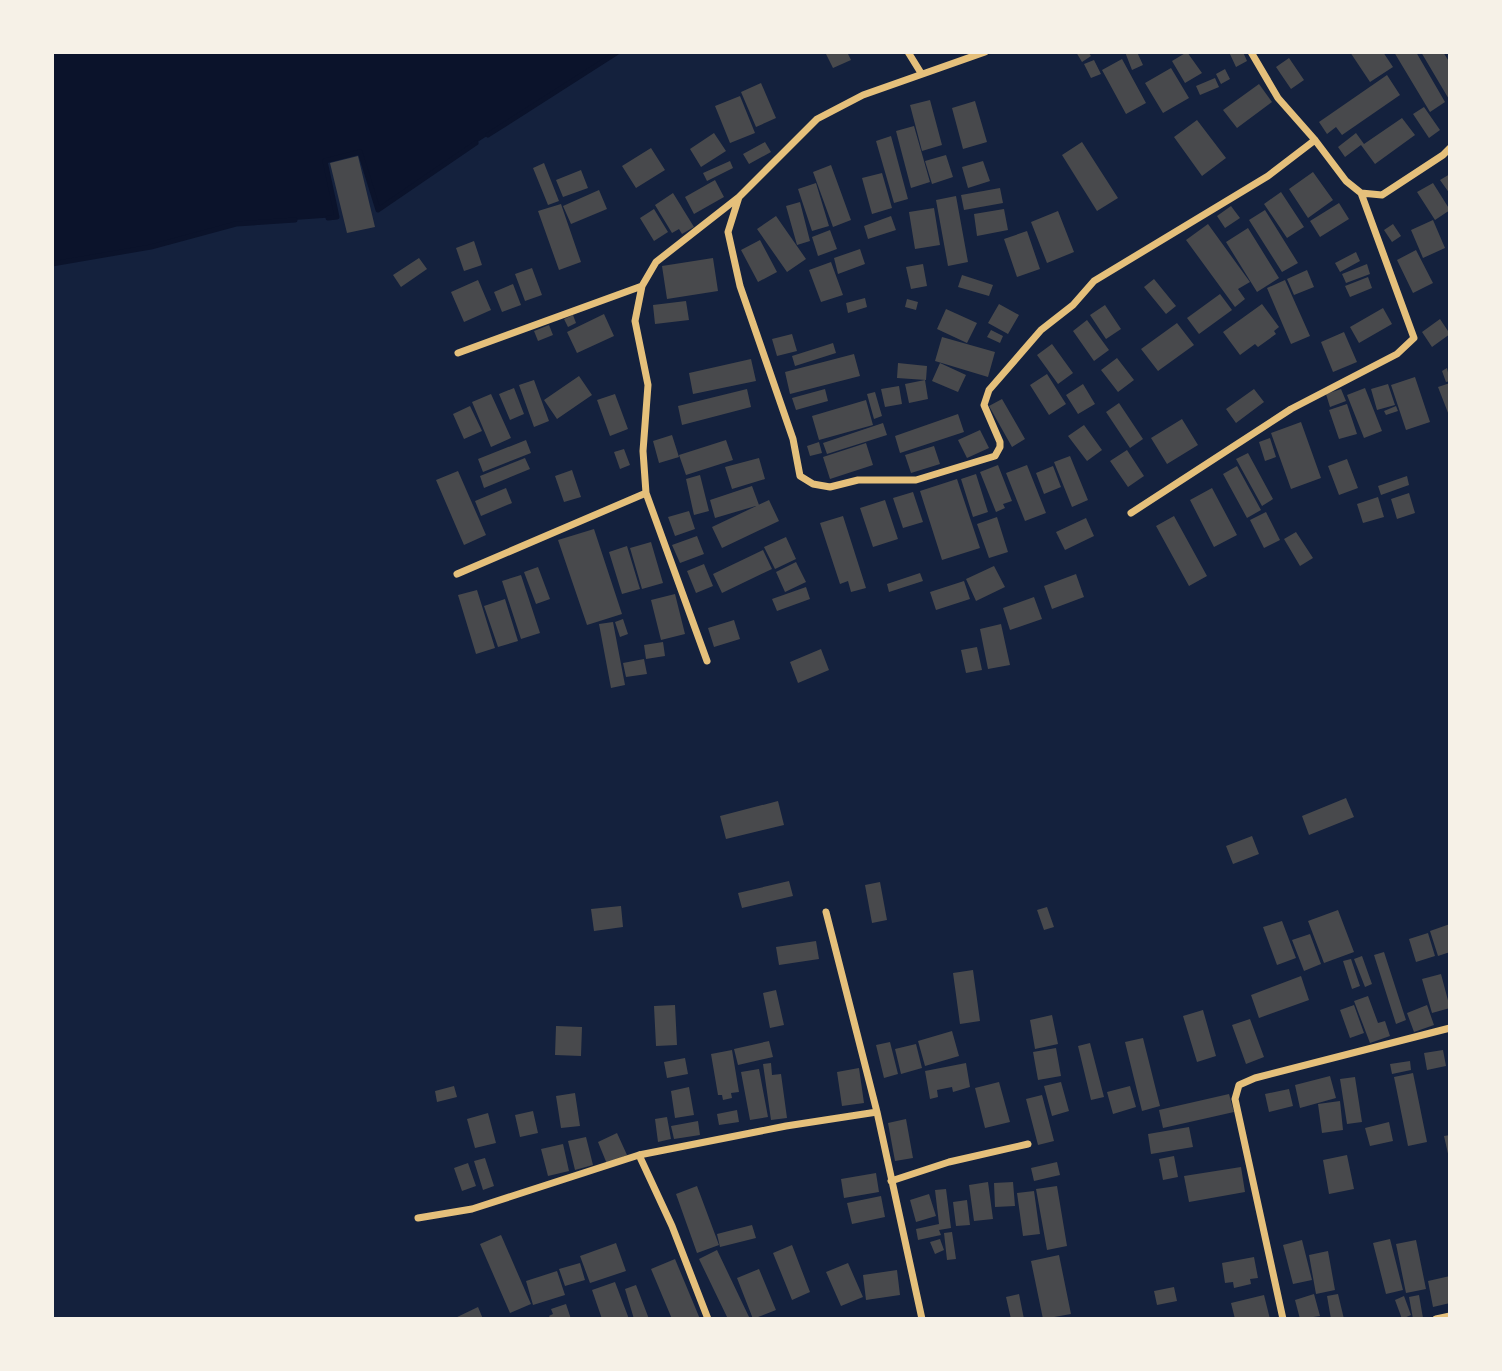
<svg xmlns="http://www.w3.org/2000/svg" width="1502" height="1371" font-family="'PT Sans',sans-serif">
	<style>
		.water { fill: #0b132b }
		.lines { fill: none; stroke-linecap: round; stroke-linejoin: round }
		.stream { stroke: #0b132b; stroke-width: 5 }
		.building { fill: #48494c }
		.minor { stroke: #e5c07b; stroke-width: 7 }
	</style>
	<rect width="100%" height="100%" fill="#14213d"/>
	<!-- water -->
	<path class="water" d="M 52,52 L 618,52 L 437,168 L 378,210 L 359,152 L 325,161 L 337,217 L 236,224 L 151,247 L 52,264 Z"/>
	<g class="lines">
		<!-- stream -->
		<path class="stream" d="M 488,135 L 618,52
			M 328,218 L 337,217 L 325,161 L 360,152 L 378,210 L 476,143
			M 52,264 L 151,247 L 236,224 L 295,220"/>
	</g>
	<!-- building -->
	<path class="building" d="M 825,52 L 847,52 L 851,60 L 833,68 Z
		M 1076,52 L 1088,52 L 1091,56 L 1082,62 Z
		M 1125,52 L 1137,52 L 1143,65 L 1132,70 Z
		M 1187,52 L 1202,73 L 1185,83 L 1172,61 Z
		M 1229,52 L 1243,52 L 1247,61 L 1236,67 Z
		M 1350,52 L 1383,52 L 1393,67 L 1370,82 Z
		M 1394,52 L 1416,52 L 1445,102 L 1430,112 Z
		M 1421,52 L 1443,52 L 1450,63 L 1450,101 Z
		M 1289,58 L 1304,80 L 1291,89 L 1276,67 Z
		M 1122,59 L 1146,103 L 1126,114 L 1102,70 Z
		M 1094,60 L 1101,74 L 1091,78 L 1084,64 Z
		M 1171,68 L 1189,98 L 1163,113 L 1145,83 Z
		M 1225,69 L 1230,79 L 1221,84 L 1216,74 Z
		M 1387,75 L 1400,95 L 1342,135 L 1336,127 L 1327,134 L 1319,122 Z
		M 1215,78 L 1219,87 L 1200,95 L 1196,86 Z
		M 761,83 L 776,118 L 756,127 L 741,92 Z
		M 1259,84 L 1272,102 L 1237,128 L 1223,110 Z
		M 740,96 L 755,133 L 730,143 L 715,106 Z
		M 930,100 L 942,145 L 922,151 L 910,105 Z
		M 975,101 L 987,142 L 963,149 L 952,108 Z
		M 1424,107 L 1440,130 L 1429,138 L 1413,114 Z
		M 1402,118 L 1415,135 L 1375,164 L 1361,145 L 1345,157 L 1338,147 L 1356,133 L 1364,144 Z
		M 1197,120 L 1226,158 L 1202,176 L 1174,137 Z
		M 914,126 L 930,182 L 911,188 L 896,131 Z
		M 714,133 L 726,151 L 701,167 L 690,149 Z
		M 891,136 L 908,199 L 894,203 L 876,141 Z
		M 765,142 L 771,152 L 749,164 L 743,154 Z
		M 1082,142 L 1118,198 L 1097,211 L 1062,155 Z
		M 651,148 L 665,170 L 636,188 L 622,166 Z
		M 946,155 L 953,177 L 932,184 L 925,161 Z
		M 358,156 L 375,227 L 347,233 L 330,163 Z
		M 730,161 L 733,168 L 707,181 L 703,173 Z
		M 983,161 L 990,181 L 968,188 L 962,167 Z
		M 544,163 L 559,201 L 548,205 L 533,168 Z
		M 831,165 L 851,220 L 833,227 L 813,172 Z
		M 581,170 L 588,188 L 563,197 L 556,180 Z
		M 1313,172 L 1333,200 L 1308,218 L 1289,189 Z
		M 882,173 L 892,208 L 872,214 L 862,178 Z
		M 1450,174 L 1450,194 L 1440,180 Z
		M 715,180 L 724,197 L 694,214 L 685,197 Z
		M 816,183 L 829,226 L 812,231 L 798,189 Z
		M 1433,183 L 1450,210 L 1435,220 L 1417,192 Z
		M 1000,188 L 1003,203 L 964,210 L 961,195 Z
		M 599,190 L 607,209 L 571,224 L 563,206 Z
		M 1281,192 L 1304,227 L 1287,238 L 1264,204 Z
		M 673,193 L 694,227 L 682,234 L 679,229 L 672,233 L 655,205 Z
		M 956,196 L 968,262 L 948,266 L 936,200 Z
		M 800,202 L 810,241 L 797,245 L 786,206 Z
		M 1339,203 L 1349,219 L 1320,237 L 1310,221 Z
		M 561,204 L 581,262 L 559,270 L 538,211 Z
		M 1231,206 L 1240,218 L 1225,228 L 1217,216 Z
		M 934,208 L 940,245 L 915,249 L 909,212 Z
		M 654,209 L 668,232 L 654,241 L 640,218 Z
		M 1004,209 L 1008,230 L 977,236 L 974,214 Z
		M 1265,210 L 1298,263 L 1282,272 L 1249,220 Z
		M 1058,211 L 1074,252 L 1047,263 L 1031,222 Z
		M 776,216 L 806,259 L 787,272 L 757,229 Z
		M 891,216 L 896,230 L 868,239 L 864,226 Z
		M 1433,220 L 1445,248 L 1423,258 L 1411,230 Z
		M 1208,224 L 1250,282 L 1238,289 L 1245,299 L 1235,307 L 1186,240 Z
		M 1393,224 L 1401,236 L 1392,242 L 1384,230 Z
		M 1248,228 L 1279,278 L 1257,292 L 1226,242 Z
		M 830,230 L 837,249 L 818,256 L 812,237 Z
		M 1027,231 L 1040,269 L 1017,277 L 1004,239 Z
		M 760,240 L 777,272 L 758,282 L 741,250 Z
		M 474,241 L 482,265 L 464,271 L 456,248 Z
		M 860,249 L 865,264 L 838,274 L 834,258 Z
		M 1416,250 L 1433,283 L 1413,293 L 1397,260 Z
		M 1356,252 L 1360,261 L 1340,272 L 1335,263 Z
		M 419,258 L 427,269 L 401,287 L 393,275 Z
		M 713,258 L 718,291 L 667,299 L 662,266 Z
		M 831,262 L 843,295 L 821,302 L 809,270 Z
		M 923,264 L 927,286 L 911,289 L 906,267 Z
		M 1367,264 L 1370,274 L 1346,283 L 1342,274 Z
		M 532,268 L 542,295 L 525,301 L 515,274 Z
		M 1307,270 L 1314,287 L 1294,295 L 1287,279 Z
		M 962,275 L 993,285 L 989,296 L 958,287 Z
		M 1368,277 L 1372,288 L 1350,297 L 1345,286 Z
		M 1154,279 L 1176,306 L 1166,314 L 1144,287 Z
		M 478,280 L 491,310 L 464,322 L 451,292 Z
		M 1285,280 L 1310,336 L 1291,344 L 1267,288 Z
		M 513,284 L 521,305 L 502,312 L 494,292 Z
		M 1220,294 L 1232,310 L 1199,334 L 1187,318 Z
		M 865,298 L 867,307 L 848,313 L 846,303 Z
		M 907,299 L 918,302 L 916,310 L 905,307 Z
		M 686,301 L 689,320 L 655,324 L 653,305 Z
		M 999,304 L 1019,315 L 1008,334 L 988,323 Z
		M 1262,304 L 1279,327 L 1274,331 L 1276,334 L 1258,347 L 1255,344 L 1240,355 L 1223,332 Z
		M 1105,305 L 1121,329 L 1106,339 L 1090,315 Z
		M 1383,308 L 1392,324 L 1359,343 L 1350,327 Z
		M 946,309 L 977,323 L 967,343 L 937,329 Z
		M 604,314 L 614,336 L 577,353 L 567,332 Z
		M 573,315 L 576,323 L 568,327 L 564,319 Z
		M 1440,319 L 1450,334 L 1432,347 L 1422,332 Z
		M 1087,320 L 1109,350 L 1094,361 L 1073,331 Z
		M 1177,323 L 1194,345 L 1158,371 L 1141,349 Z
		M 549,325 L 553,335 L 538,341 L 534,331 Z
		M 991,330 L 1003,336 L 1000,343 L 987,337 Z
		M 1344,332 L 1357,362 L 1333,372 L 1321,342 Z
		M 792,334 L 797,351 L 777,356 L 772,339 Z
		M 942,337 L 995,352 L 988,377 L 935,361 Z
		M 833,343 L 836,353 L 795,366 L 792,356 Z
		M 1052,344 L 1073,373 L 1058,384 L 1037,355 Z
		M 854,354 L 860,376 L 790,394 L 785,372 Z
		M 1117,358 L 1134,380 L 1118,392 L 1101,370 Z
		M 751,359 L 756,381 L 693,394 L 689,373 Z
		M 898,363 L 927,366 L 926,380 L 897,378 Z
		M 940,363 L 966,375 L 958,392 L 932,381 Z
		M 1447,368 L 1450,381 L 1446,382 L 1442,371 Z
		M 1047,374 L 1066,404 L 1049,415 L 1030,385 Z
		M 579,376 L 592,395 L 557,419 L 544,400 Z
		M 1415,377 L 1430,422 L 1406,430 L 1391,385 Z
		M 534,380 L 549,421 L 534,427 L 519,385 Z
		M 925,380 L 928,399 L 909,403 L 905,384 Z
		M 1450,383 L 1450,418 L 1438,387 Z
		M 1083,384 L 1095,404 L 1078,414 L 1066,395 Z
		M 1388,384 L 1395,405 L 1377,410 L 1371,389 Z
		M 899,386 L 902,404 L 885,407 L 881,389 Z
		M 514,388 L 524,414 L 510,420 L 499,394 Z
		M 1365,388 L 1382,431 L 1364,438 L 1347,395 Z
		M 747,389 L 751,407 L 682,425 L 678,406 Z
		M 825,389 L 828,401 L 796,410 L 792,398 Z
		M 1254,389 L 1264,402 L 1236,423 L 1226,409 Z
		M 1341,389 L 1346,401 L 1330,407 L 1326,394 Z
		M 875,392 L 882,416 L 874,419 L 867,394 Z
		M 491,394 L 511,438 L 491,447 L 472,402 Z
		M 615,394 L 628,429 L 610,436 L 597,400 Z
		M 1002,399 L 1025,439 L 1012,447 L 989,406 Z
		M 866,400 L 873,425 L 819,440 L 812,416 Z
		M 1119,403 L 1143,439 L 1130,448 L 1106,412 Z
		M 1347,404 L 1357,434 L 1339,439 L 1329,410 Z
		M 470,406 L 482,431 L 464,439 L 453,414 Z
		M 1396,406 L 1398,411 L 1386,415 L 1384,411 Z
		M 958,414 L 964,432 L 900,453 L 895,436 Z
		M 1182,419 L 1198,445 L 1167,464 L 1151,438 Z
		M 1301,422 L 1321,478 L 1291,489 L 1271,433 Z
		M 883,423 L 887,435 L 827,454 L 823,443 Z
		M 1084,425 L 1102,450 L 1087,461 L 1068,436 Z
		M 980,430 L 989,448 L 967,458 L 958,440 Z
		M 672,435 L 679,457 L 659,463 L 653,441 Z
		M 1270,438 L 1276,457 L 1265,461 L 1259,442 Z
		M 526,440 L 531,453 L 483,472 L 478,459 Z
		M 726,440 L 733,460 L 686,475 L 679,455 Z
		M 819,442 L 822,453 L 810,456 L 807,446 Z
		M 866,443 L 873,465 L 830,479 L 823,457 Z
		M 934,446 L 940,464 L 911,473 L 905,455 Z
		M 624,449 L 630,465 L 620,469 L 614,452 Z
		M 1127,450 L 1144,476 L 1128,487 L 1110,461 Z
		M 1248,453 L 1273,499 L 1262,506 L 1236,459 Z
		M 1070,456 L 1088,500 L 1072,507 L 1054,462 Z
		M 525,458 L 530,469 L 484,488 L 480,476 Z
		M 759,458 L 765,479 L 732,489 L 725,467 Z
		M 1347,459 L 1358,488 L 1339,495 L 1328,466 Z
		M 998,465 L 1012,501 L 1003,504 L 1005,508 L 996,512 L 980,472 Z
		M 1027,465 L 1046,513 L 1025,521 L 1006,473 Z
		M 1053,466 L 1061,487 L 1044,494 L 1036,473 Z
		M 1237,466 L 1261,510 L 1247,518 L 1223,474 Z
		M 572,470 L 581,497 L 564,502 L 555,476 Z
		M 458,471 L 486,535 L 464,545 L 436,480 Z
		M 976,474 L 988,512 L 973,517 L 961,479 Z
		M 700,475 L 709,511 L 694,515 L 686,479 Z
		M 1407,476 L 1409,485 L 1381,495 L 1378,486 Z
		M 957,479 L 980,548 L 942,560 L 920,491 Z
		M 752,486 L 759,505 L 715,518 L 710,500 Z
		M 506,488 L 512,503 L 481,516 L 475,501 Z
		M 1212,488 L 1237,535 L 1214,547 L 1190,500 Z
		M 913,492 L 923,522 L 903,528 L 893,498 Z
		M 1409,493 L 1415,513 L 1397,519 L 1391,499 Z
		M 1378,497 L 1384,517 L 1363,523 L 1357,504 Z
		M 769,500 L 779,521 L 722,548 L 712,527 Z
		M 885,500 L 898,539 L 873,547 L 860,508 Z
		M 689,511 L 695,529 L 675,536 L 668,517 Z
		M 1266,512 L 1280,540 L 1264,548 L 1250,520 Z
		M 843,516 L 866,588 L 851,592 L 848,581 L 840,584 L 820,523 Z
		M 1174,516 L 1207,576 L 1189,586 L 1156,526 Z
		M 997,517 L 1008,552 L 989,558 L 977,524 Z
		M 1086,518 L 1094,536 L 1065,550 L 1056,532 Z
		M 594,529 L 622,614 L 587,625 L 558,540 Z
		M 1296,532 L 1313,558 L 1300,566 L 1284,539 Z
		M 697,536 L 704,554 L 680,563 L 672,545 Z
		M 786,537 L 796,559 L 775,569 L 764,547 Z
		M 651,542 L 663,583 L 642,589 L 630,548 Z
		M 627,546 L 640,589 L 622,594 L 609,552 Z
		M 763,550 L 772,569 L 722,593 L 713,574 Z
		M 796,562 L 806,582 L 785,592 L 776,572 Z
		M 704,564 L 713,586 L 696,593 L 687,571 Z
		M 994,566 L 1005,587 L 976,601 L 966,579 Z
		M 538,567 L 550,599 L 536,604 L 524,572 Z
		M 920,573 L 923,581 L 889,592 L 887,584 Z
		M 1076,574 L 1084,597 L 1052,609 L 1044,586 Z
		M 521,575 L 540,633 L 521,639 L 502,581 Z
		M 964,581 L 970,599 L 936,610 L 930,592 Z
		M 806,587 L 810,599 L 777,611 L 772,599 Z
		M 477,590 L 495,648 L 476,654 L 458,595 Z
		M 675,594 L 685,634 L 661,640 L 651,600 Z
		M 1034,597 L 1042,619 L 1010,630 L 1003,608 Z
		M 505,599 L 518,641 L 498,647 L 484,606 Z
		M 623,619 L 628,634 L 620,637 L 615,622 Z
		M 734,620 L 740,639 L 714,647 L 708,628 Z
		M 613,622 L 625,685 L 611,688 L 599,624 Z
		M 1001,624 L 1010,665 L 988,669 L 980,629 Z
		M 663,642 L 665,656 L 646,659 L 644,645 Z
		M 977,647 L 982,670 L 966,673 L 961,650 Z
		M 821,649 L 829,670 L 798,683 L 790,662 Z
		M 644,659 L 647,674 L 626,677 L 623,663 Z
		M 1346,798 L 1354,817 L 1309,835 L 1302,816 Z
		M 778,801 L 784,825 L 726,839 L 720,816 Z
		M 1252,836 L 1259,854 L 1233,864 L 1226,846 Z
		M 789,881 L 793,896 L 742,908 L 738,893 Z
		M 880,882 L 887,920 L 872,923 L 865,885 Z
		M 621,906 L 623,927 L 594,931 L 591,909 Z
		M 1047,907 L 1054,927 L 1044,930 L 1037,910 Z
		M 1338,910 L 1354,952 L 1324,963 L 1308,921 Z
		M 1282,921 L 1296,958 L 1277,965 L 1263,927 Z
		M 1450,924 L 1450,952 L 1438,956 L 1430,931 Z
		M 1428,933 L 1435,956 L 1416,962 L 1409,939 Z
		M 1310,934 L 1321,964 L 1304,971 L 1292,940 Z
		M 816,941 L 819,959 L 779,965 L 776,947 Z
		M 1384,952 L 1406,1020 L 1396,1024 L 1374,955 Z
		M 1362,956 L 1372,984 L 1365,987 L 1354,959 Z
		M 1351,959 L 1360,986 L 1352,989 L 1343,961 Z
		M 973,970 L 980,1021 L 960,1024 L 953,973 Z
		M 1441,974 L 1450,1008 L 1432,1013 L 1422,979 Z
		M 1301,976 L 1309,1000 L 1259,1018 L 1251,995 Z
		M 776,990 L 784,1025 L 770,1028 L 763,993 Z
		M 1368,996 L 1378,1023 L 1385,1021 L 1390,1036 L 1370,1043 L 1354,1001 Z
		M 675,1005 L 677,1045 L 656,1046 L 654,1006 Z
		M 1354,1005 L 1364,1033 L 1350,1038 L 1340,1010 Z
		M 1427,1005 L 1434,1025 L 1414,1032 L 1407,1013 Z
		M 1203,1010 L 1216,1056 L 1197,1062 L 1183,1016 Z
		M 1052,1015 L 1058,1044 L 1035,1049 L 1030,1020 Z
		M 1250,1019 L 1264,1057 L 1246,1064 L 1232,1025 Z
		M 556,1026 L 582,1027 L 581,1056 L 555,1055 Z
		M 952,1031 L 959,1056 L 925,1066 L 918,1041 Z
		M 1143,1038 L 1160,1106 L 1142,1111 L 1125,1042 Z
		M 769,1041 L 773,1057 L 738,1065 L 734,1049 Z
		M 890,1042 L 898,1074 L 884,1078 L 876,1045 Z
		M 1090,1043 L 1104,1097 L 1091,1100 L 1078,1046 Z
		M 916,1044 L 922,1068 L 901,1074 L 895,1049 Z
		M 1056,1048 L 1061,1076 L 1038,1080 L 1033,1052 Z
		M 732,1050 L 739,1092 L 731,1093 L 732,1098 L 723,1100 L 722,1095 L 718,1095 L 711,1054 Z
		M 1443,1050 L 1446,1066 L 1427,1070 L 1424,1053 Z
		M 685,1058 L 688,1074 L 667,1078 L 664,1062 Z
		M 1410,1061 L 1411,1070 L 1392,1074 L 1390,1064 Z
		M 771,1063 L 772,1075 L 781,1074 L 787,1118 L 771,1120 L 763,1064 Z
		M 966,1063 L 970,1087 L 953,1092 L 952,1087 L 937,1090 L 938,1097 L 930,1099 L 925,1071 Z
		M 859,1068 L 864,1103 L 842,1106 L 837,1072 Z
		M 759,1069 L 768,1117 L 750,1120 L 741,1072 Z
		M 1413,1073 L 1427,1142 L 1408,1146 L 1394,1077 Z
		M 1330,1076 L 1336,1098 L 1300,1108 L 1295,1085 Z
		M 1355,1077 L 1362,1122 L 1347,1124 L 1340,1079 Z
		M 999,1082 L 1010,1122 L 985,1128 L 975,1088 Z
		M 1061,1082 L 1069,1111 L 1052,1116 L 1044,1086 Z
		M 454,1086 L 457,1097 L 437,1102 L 435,1091 Z
		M 1130,1086 L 1136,1107 L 1113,1114 L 1107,1092 Z
		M 689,1087 L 694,1115 L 675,1118 L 671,1091 Z
		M 1289,1089 L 1293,1106 L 1269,1112 L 1265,1094 Z
		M 575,1093 L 580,1126 L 561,1128 L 556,1096 Z
		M 1229,1094 L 1234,1112 L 1163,1128 L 1159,1110 Z
		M 1042,1095 L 1054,1141 L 1038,1145 L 1026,1099 Z
		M 1340,1101 L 1343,1130 L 1322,1133 L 1318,1104 Z
		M 737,1110 L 739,1122 L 719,1125 L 717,1114 Z
		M 533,1111 L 538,1133 L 520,1137 L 515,1115 Z
		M 488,1113 L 496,1143 L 475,1148 L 467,1119 Z
		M 667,1117 L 671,1139 L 658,1142 L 655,1119 Z
		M 906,1119 L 913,1158 L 895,1161 L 888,1123 Z
		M 698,1121 L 700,1135 L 674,1139 L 671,1126 Z
		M 1389,1122 L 1393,1141 L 1370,1146 L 1365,1128 Z
		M 1189,1127 L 1193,1147 L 1151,1154 L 1148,1134 Z
		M 617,1133 L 627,1155 L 607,1164 L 598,1142 Z
		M 1450,1135 L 1450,1158 L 1449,1158 L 1444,1136 Z
		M 586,1137 L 593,1165 L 575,1170 L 568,1141 Z
		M 563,1144 L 569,1171 L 548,1176 L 541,1149 Z
		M 1347,1155 L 1354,1189 L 1329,1194 L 1323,1160 Z
		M 1174,1156 L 1178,1177 L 1163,1180 L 1159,1159 Z
		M 485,1158 L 494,1186 L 483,1190 L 474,1161 Z
		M 1057,1162 L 1060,1175 L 1034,1181 L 1031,1168 Z
		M 468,1163 L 476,1186 L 462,1191 L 454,1168 Z
		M 1241,1167 L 1245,1192 L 1189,1202 L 1184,1176 Z
		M 876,1173 L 879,1192 L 844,1198 L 841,1179 Z
		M 988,1182 L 993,1219 L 974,1221 L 969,1185 Z
		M 1013,1182 L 1015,1206 L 995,1207 L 994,1183 Z
		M 697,1186 L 719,1245 L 697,1253 L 676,1194 Z
		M 1057,1186 L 1067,1246 L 1047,1250 L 1036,1189 Z
		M 946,1189 L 951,1228 L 939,1230 L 941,1235 L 918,1240 L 916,1229 L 939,1224 L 935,1190 Z
		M 1034,1191 L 1040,1234 L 1023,1236 L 1017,1193 Z
		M 929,1194 L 936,1216 L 916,1222 L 910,1200 Z
		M 881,1196 L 885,1217 L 852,1224 L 847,1203 Z
		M 967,1200 L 970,1225 L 956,1226 L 953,1202 Z
		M 752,1225 L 756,1238 L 720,1247 L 717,1234 Z
		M 952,1232 L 956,1259 L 947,1260 L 944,1233 Z
		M 501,1235 L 531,1304 L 510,1313 L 480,1244 Z
		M 940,1239 L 944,1250 L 935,1254 L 930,1242 Z
		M 1390,1239 L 1403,1290 L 1386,1294 L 1373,1243 Z
		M 1302,1240 L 1312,1280 L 1293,1284 L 1283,1245 Z
		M 1416,1240 L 1426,1289 L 1406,1293 L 1396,1244 Z
		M 616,1243 L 626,1271 L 590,1283 L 580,1256 Z
		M 792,1245 L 810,1292 L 792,1300 L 773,1253 Z
		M 717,1250 L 750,1319 L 728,1319 L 699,1259 Z
		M 1328,1251 L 1335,1290 L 1316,1294 L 1309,1255 Z
		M 1059,1255 L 1071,1314 L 1043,1319 L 1031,1261 Z
		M 1254,1257 L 1258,1278 L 1250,1279 L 1251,1284 L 1234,1288 L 1233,1282 L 1225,1283 L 1222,1263 Z
		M 675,1259 L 700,1319 L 672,1319 L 651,1269 Z
		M 580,1263 L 585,1280 L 565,1286 L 559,1269 Z
		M 848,1263 L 863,1297 L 841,1306 L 826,1272 Z
		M 759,1269 L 776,1310 L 753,1319 L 737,1278 Z
		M 897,1270 L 900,1295 L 866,1300 L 863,1275 Z
		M 557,1271 L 565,1295 L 533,1305 L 526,1281 Z
		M 1450,1276 L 1450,1303 L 1433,1307 L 1428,1281 Z
		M 615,1282 L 629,1319 L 602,1319 L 592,1290 Z
		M 636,1285 L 649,1319 L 634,1319 L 625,1289 Z
		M 1174,1287 L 1177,1301 L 1157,1305 L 1154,1291 Z
		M 1019,1294 L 1024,1319 L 1011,1319 L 1006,1297 Z
		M 1314,1294 L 1320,1316 L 1300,1319 L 1295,1300 Z
		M 1338,1294 L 1344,1319 L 1331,1319 L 1327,1296 Z
		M 1264,1295 L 1270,1319 L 1235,1319 L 1231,1303 Z
		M 1419,1295 L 1423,1318 L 1413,1319 L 1409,1297 Z
		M 1404,1296 L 1411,1315 L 1402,1319 L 1395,1300 Z
		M 566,1304 L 571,1319 L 551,1319 L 549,1316 L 553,1314 L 551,1309 Z
		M 478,1307 L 483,1319 L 453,1319 Z"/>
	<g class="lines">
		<!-- minor -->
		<path class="minor" d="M 908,52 L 921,73
			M 1251,52 L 1278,98 L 1315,140 L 1346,181 L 1361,193 L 1382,195 L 1443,155 L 1450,148
			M 739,197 L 728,232 L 740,286 L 793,439 L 800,476 L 813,484 L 830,487 L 858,480 L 916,480 L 995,456 L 1000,447 L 1000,442 L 984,405 L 989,390 L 1041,330 L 1073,305 L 1094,281 L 1268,176 L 1315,140
			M 458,353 L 642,286
			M 1131,513 L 1291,409 L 1397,354 L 1414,338 L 1361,193
			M 457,574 L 646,493
			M 707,661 L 646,493 L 643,451 L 648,385 L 635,321 L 642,286 L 656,262 L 739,197 L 817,119 L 863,95 L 985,52
			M 826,912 L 877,1112 L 922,1319
			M 639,1155 L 672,1226 L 708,1319
			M 891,1181 L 949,1162 L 1028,1144
			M 418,1218 L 472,1209 L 639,1155 L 786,1126 L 877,1112
			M 1283,1319 L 1235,1099 L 1239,1085 L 1255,1078 L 1450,1028
			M 1436,1319 L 1450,1316"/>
	</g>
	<!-- border -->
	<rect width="1502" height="1371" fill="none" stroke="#f6f1e7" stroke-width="108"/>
</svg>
